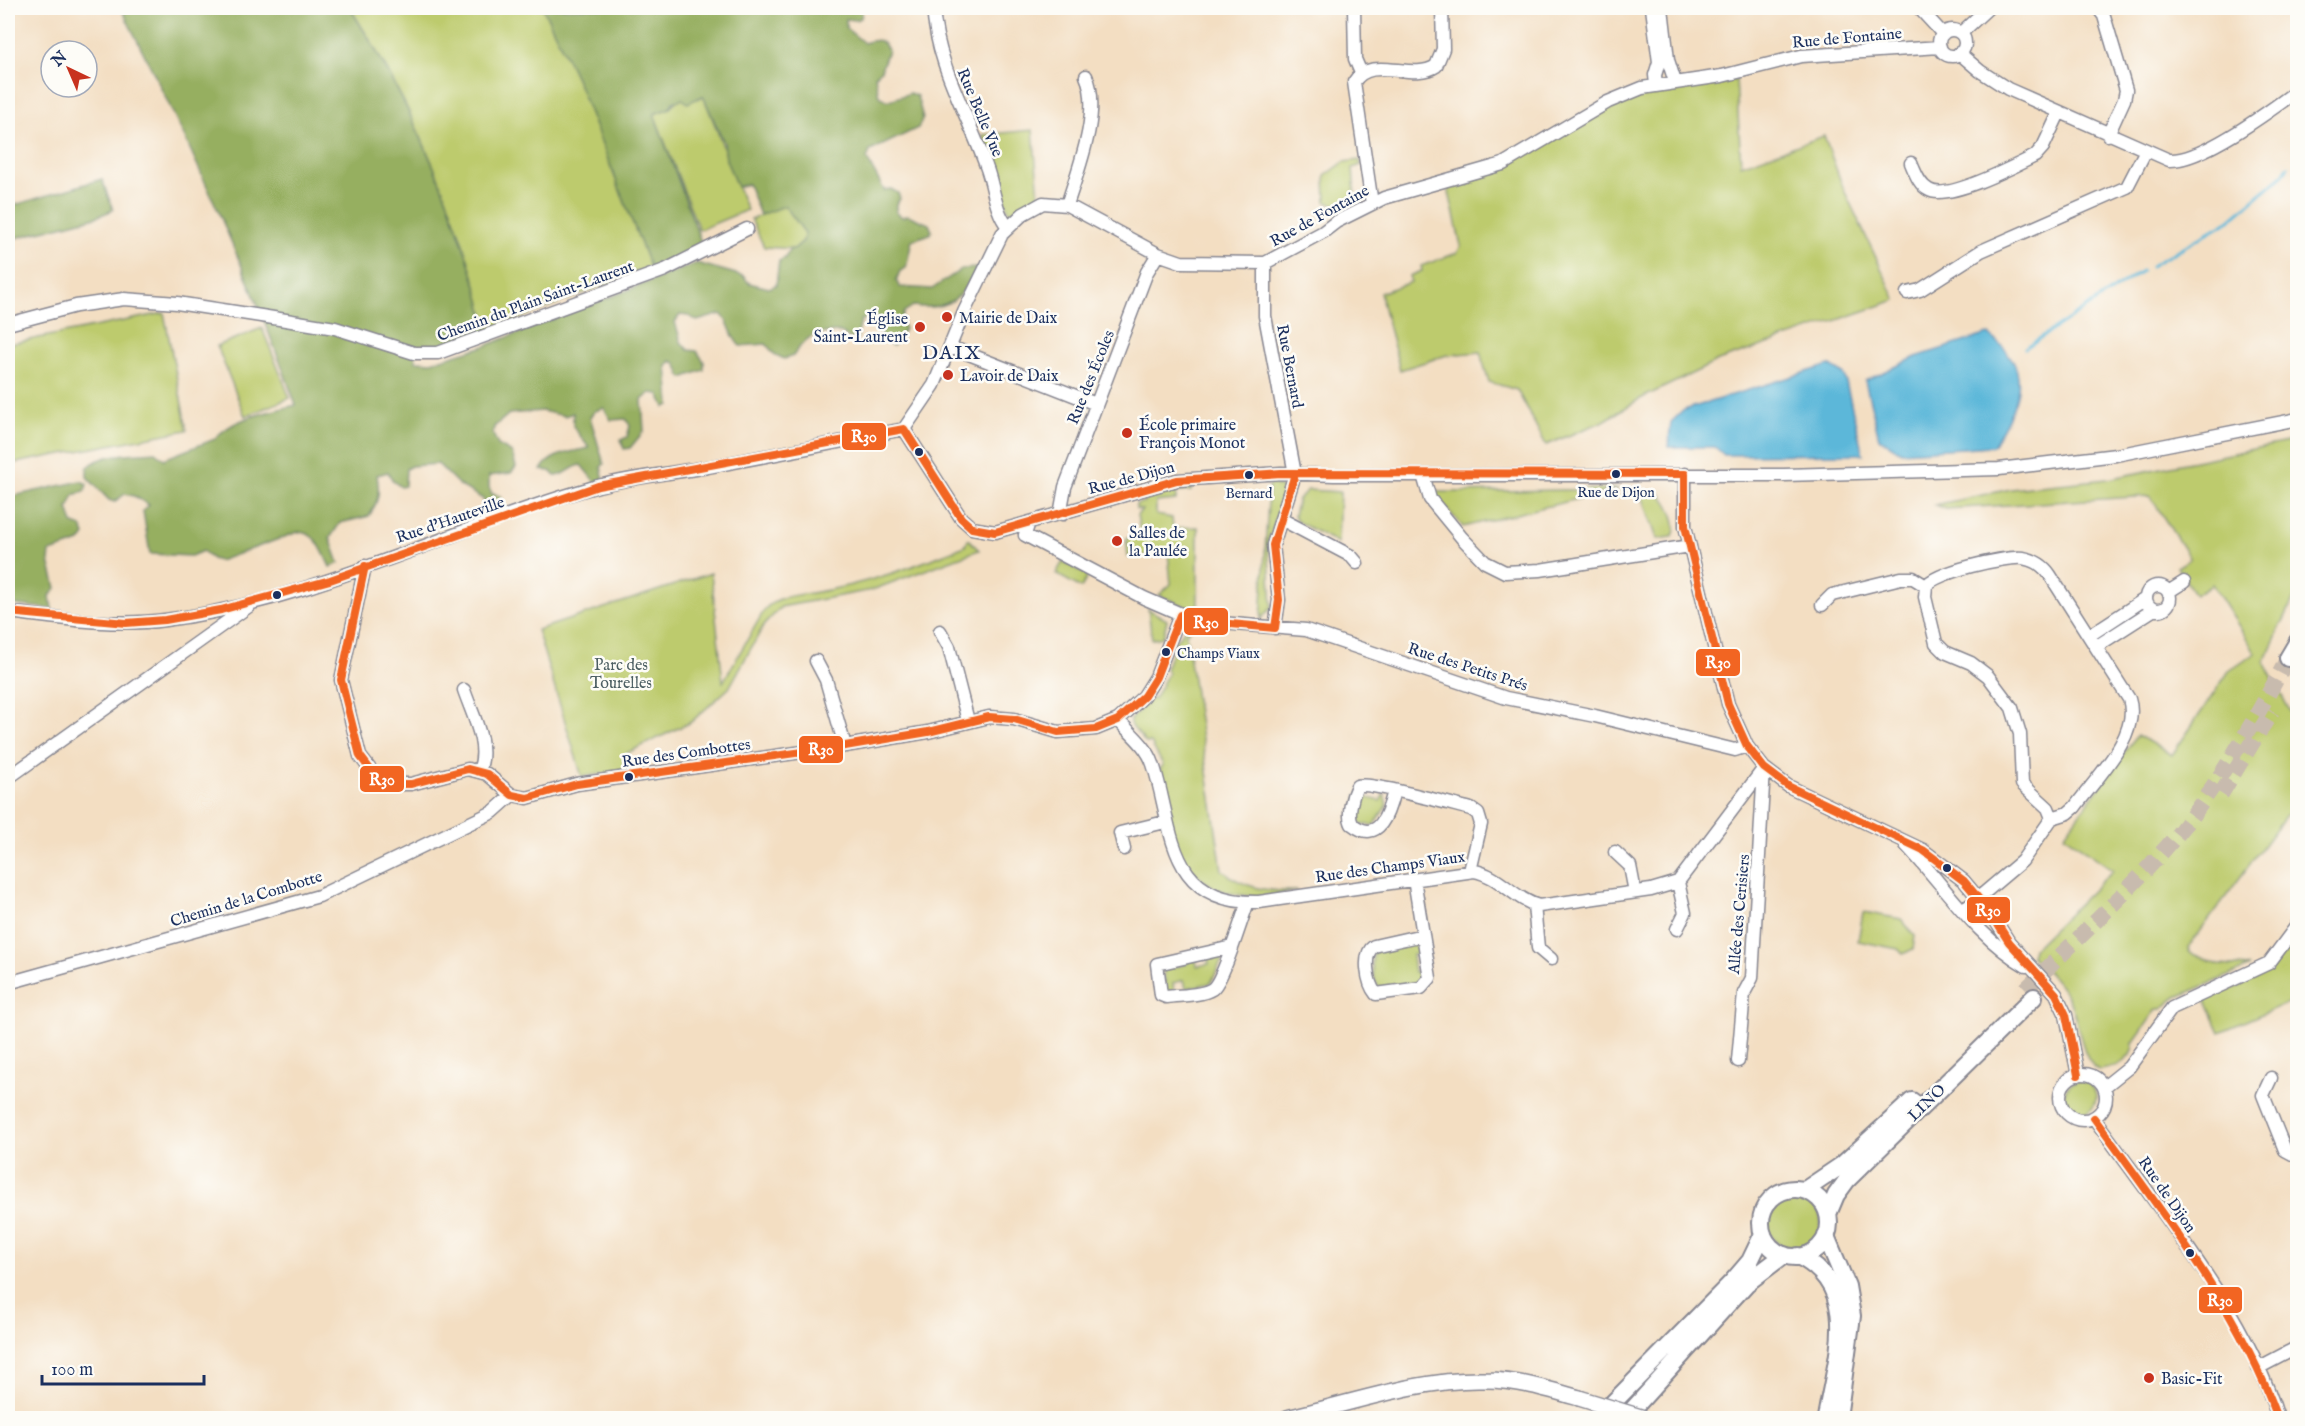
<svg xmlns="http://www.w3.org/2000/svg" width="2305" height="1426" font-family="'IM FELL English',serif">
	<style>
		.green { fill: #bdcb6d; stroke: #6c7d66; stroke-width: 1.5 }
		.forest { fill: #96af60; stroke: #586f5f; stroke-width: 1.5 }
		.water { fill: #5bb7d9; stroke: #3b739c; stroke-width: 1.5 }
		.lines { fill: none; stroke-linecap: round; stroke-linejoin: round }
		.stream { stroke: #5bb7d9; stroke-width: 3 }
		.highway-tunnel { stroke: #c8bbae; stroke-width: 16; stroke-dasharray: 16 8; stroke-linecap: butt }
		.minor-casing { stroke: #878690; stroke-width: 15 }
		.major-casing { stroke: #878690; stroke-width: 18 }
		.highway-casing { stroke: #878690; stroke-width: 20 }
		.minor { stroke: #fff; stroke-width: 12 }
		.major { stroke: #fff; stroke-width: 15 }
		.highway { stroke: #fff; stroke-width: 16 }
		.major-bridge-casing { stroke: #878690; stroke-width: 18; stroke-linecap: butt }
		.major-bridge { stroke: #fff; stroke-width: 15 }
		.bus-1-casing { stroke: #fdfcf7; stroke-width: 12 }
		.bus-1 { stroke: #f26522; stroke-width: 8 }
		.poi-dot { fill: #c8321e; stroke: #fdfcf7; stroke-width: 2 }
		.bus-dot { fill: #1b2f5e; stroke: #fdfcf7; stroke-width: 2 }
		.labels { text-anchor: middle; stroke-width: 5; stroke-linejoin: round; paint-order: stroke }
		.bus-label { font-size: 14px; fill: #1b2f5e; stroke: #fdfcf7 }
		.street-label { font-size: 16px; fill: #1b2f5e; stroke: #fdfcf7 }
		.poi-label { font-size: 16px; fill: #1b2f5e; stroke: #fdfcf7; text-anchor: start }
		.park-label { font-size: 16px; fill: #4c5e62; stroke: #fdfcf7 }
		.quarter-label { font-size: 20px; letter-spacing: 1.5px; fill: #1b2f5e; stroke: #fdfcf7 }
		.line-badge { stroke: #fdfcf7; stroke-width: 2 }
		.badge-label { font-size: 16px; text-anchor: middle; font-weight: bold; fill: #fff }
	</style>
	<rect width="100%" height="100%" fill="#fdfcf7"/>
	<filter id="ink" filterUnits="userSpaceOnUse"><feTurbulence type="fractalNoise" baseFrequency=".0167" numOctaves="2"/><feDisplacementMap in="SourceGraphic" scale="12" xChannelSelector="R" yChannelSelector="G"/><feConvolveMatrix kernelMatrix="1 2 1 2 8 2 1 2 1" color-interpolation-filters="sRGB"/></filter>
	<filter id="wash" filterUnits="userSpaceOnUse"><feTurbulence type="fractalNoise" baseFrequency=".008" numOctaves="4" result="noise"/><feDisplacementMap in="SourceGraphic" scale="24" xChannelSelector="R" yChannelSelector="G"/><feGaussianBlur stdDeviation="1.35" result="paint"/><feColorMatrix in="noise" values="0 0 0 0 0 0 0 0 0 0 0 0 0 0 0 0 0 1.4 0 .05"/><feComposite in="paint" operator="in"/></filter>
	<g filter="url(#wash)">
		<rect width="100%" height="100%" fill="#f3dec2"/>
		<!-- green -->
		<path class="green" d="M 350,8 L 543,8 L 577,80 L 650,267 L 488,331 C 460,217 413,106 350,8 Z
			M 1736,79 L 1741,165 L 1824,136 L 1844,190 L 1896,300 L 1718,361 L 1638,400 L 1604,421 L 1546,445 L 1517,390 L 1489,382 L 1480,352 L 1447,355 L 1400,370 L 1380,293 L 1411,282 L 1409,276 L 1422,271 L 1421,266 L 1457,253 L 1461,246 L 1447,183 C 1517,169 1574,116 1642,94 C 1672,85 1706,89 1736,79 Z
			M 703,96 C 720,134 731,172 747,210 L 699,230 L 654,114 L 670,108 L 677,100 Z
			M 1033,130 L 1039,196 L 1014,212 L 1009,212 L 982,135 Z
			M 1360,160 L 1361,165 L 1353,168 L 1355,197 L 1337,206 L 1326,202 L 1325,176 L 1344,162 Z
			M 785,205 L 805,233 L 803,241 L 794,249 L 764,247 L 751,219 Z
			M 164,313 L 187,430 L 15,463 L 8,423 L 8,344 Z
			M 262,328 L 290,398 L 245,416 L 217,346 Z
			M 2297,440 L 2297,592 L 2264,662 L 2292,715 L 2297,710 L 2297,810 L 2286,815 L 2188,948 L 2190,953 L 2219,965 L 2250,967 L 2177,997 L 2162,1009 L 2157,1009 L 2133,1043 C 2134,1060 2114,1069 2099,1070 C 2080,1060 2079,1017 2068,998 C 2059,981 2045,969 2031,956 L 2033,949 L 2113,870 L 2064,835 L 2137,735 L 2172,755 L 2229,671 L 2256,653 L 2212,584 L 2195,595 L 2177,567 L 2190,559 L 2150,496 L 1946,509 L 1935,505 L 2011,489 L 2108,479 Z
			M 1273,484 L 1281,487 L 1284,492 L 1268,543 L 1272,607 L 1261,619 L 1269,485 Z
			M 1171,488 L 1191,488 L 1191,491 L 1176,492 L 1176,500 L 1156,502 L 1156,515 L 1172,518 L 1173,528 L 1198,527 L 1198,612 L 1159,595 L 1171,584 L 1168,552 L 1128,557 L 1126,538 L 1141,536 L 1137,515 L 1142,510 L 1136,509 L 1136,504 L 1144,502 L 1143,497 Z
			M 1619,489 L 1463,527 L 1432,492 L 1453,492 Z
			M 1308,490 L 1340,492 L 1338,543 L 1298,522 L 1294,516 L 1298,499 Z
			M 1640,490 L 1658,492 C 1668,500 1681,525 1672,537 L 1657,539 Z
			M 968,539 L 979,550 L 872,590 L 781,607 L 764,625 L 729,688 L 691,722 L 627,753 L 631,769 L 582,777 L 537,630 L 711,573 L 723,682 L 765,609 C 778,596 794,595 811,593 C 866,585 914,566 965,546 Z
			M 1063,561 L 1088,576 L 1081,588 L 1056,574 Z
			M 1148,609 L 1167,620 L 1163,637 L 1152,639 Z
			M 1191,629 L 1186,634 L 1222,870 C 1244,889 1271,892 1298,891 C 1250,901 1204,900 1179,850 C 1169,829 1165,793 1160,769 L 1163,765 L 1151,743 L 1146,743 L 1130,724 L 1130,720 L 1150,699 L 1154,699 L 1168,673 L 1166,669 L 1176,640 L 1184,630 Z
			M 1384,794 L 1387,805 L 1374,825 L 1361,825 L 1355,814 L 1357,795 L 1380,801 Z
			M 1863,912 L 1901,919 L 1915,936 L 1913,949 L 1903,954 L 1898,949 L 1858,941 Z
			M 1412,943 L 1420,949 L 1421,954 L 1412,955 L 1414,972 L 1424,970 L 1425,974 L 1421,982 L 1379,988 C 1373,980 1370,962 1374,952 Z
			M 2292,943 L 2297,956 L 2297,1002 L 2294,1000 L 2220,1032 L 2205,999 C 2246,983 2265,980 2292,943 Z
			M 1220,954 L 1222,960 L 1211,983 L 1186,988 L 1184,980 L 1173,983 L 1174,991 L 1166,992 L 1163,967 L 1168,964 L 1169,968 L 1187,964 L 1187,960 L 1196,959 L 1197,966 L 1209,964 L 1207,956 Z
			M2064 1097a16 16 0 1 1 32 0a16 16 0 1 1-32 0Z
			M1767 1222a27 27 0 1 1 54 0a27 27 0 1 1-54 0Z"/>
		<!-- forest -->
		<path class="forest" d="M 136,8 L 350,8 C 413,106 460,217 488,331 L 442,347 L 415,348 L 416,361 L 431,362 L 485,346 L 697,263 L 743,276 L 749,283 L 769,288 L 776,285 L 779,261 L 785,258 L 790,249 L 794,249 L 803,241 L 805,233 L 785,206 L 760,215 L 748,184 L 737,187 L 726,160 L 724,143 L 703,96 L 688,103 L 682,99 L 673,102 L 670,108 L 654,114 L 704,250 L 656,270 L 650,267 L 577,80 L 543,8 L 859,8 L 862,12 L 861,18 L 856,20 L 846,19 L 846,28 L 864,43 C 877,39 882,38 888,50 L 881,70 L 875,76 L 879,96 L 887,101 L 910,93 L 917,96 L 923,118 L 918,128 L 870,151 L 867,159 L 884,190 L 891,189 L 898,193 L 900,199 L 896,204 L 896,212 L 902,217 L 908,215 L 929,224 L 932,231 L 930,234 L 912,240 L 906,268 L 900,271 L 896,281 L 900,287 L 932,289 L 962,269 L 977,268 C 962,299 948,311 913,306 L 904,312 L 901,320 L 905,329 L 893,346 C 878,339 879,331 878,316 L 861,320 L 857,339 L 849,338 L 841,332 C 815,333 808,333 793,356 L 784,359 L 774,354 L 766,344 L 740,346 C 730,337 731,323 721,314 L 697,321 L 689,316 L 680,315 L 675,322 L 681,342 L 688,350 L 697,351 L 704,362 L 704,370 L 682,378 L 676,363 L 671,361 L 667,366 L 670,405 L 665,407 L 659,394 L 650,393 L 642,400 L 644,431 L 630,448 L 624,449 L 621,440 L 627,437 L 630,426 L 626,419 L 611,420 L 604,408 L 595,411 L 590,417 L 604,464 L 601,467 L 604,480 L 596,483 L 581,465 C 570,467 566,476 555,476 L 550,471 L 541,470 C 550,453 573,452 589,448 L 573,426 L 573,413 L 565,416 L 542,411 L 509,414 L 494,427 L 493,434 L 498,445 L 512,453 L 516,467 L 511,473 L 489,476 L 489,487 L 492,494 L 500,496 L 502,500 L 500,508 L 488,513 L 483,499 L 459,485 L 438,464 L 411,466 L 406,469 L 405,486 L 401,487 L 393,481 L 388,472 L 377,475 C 380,493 379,500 369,516 L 340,523 L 330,538 L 339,563 L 330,567 C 322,551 318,533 298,532 L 219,561 L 212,559 L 203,551 L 191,556 L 150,554 L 143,511 L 149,505 L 134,496 L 125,494 L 114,502 L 109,500 L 87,477 L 87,468 C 102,452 134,454 155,452 L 164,459 L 215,439 C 232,417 270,412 296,405 C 247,270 189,140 123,12 Z
			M 102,179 L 113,210 L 96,217 L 8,240 L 8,207 Z
			M 81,481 L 87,484 L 85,491 L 74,495 L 68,508 L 73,524 L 82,527 L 85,535 L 80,542 L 50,552 L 49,561 L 56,588 L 50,596 L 52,609 L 8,604 L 8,497 Z"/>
		<!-- water -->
		<path class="water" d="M 1988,334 C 2037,370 2018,403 1993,446 L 1901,452 L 1879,438 L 1865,381 L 1916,357 Z
			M 1829,365 L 1844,374 L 1863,454 L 1724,455 L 1715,447 L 1668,447 L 1671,422 L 1684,410 Z"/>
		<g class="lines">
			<!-- stream -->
			<path class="stream" d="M 2151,266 L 2230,220 L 2284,174 L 2288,166
				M 2025,348 L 2142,271"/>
		</g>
	</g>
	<g filter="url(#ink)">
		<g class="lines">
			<!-- highway-tunnel -->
			<path class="highway-tunnel" d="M 2221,794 L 2272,711
				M 2026,989 C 2079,937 2135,886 2182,829 C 2224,776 2256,717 2288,658"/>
			<!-- minor casing -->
			<g class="minor-casing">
				<path id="minor" d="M 933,8 C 937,66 967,112 986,166 C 994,186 994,210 1008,227
					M 1354,8 L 1355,59 L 1361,73
					M 1652,8 L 1659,62 L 1655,75 L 1656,85
					M 1662,8 L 1668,60 L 1675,82
					M 1919,8 L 1943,34
					M 2098,8 L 2104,16 L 2126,90 L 2124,100 L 2108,135
					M1939 43a13 13 0 1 1 26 0a13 13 0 1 1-26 0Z
					M 1961,33 L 1988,8
					M 1959,53 L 1980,71 L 2008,89 L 2169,160 C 2201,162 2270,111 2298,90
					M 1911,163 C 1915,172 1919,185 1929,190 C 1947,201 2015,166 2035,156 L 2043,147 L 2059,113
					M 1372,204 L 1354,82 C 1371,54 1412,82 1436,66 L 1443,49 L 1442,8
					M 1067,205 C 1078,170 1102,110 1086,76
					M 1265,263 L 1265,316 L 1295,474 L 1273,545 L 1279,600 L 1275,628
					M 1907,293 L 1920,290 L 1981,251 L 2127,187 L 2145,152
					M 8,324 L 76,306 L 124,299 L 177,303 L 261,316 L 335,328 L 414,353 L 438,353 L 665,270 L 747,229
					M 951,347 L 1096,404
					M 904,429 L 961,518 L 972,528 L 995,532 L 1177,480 L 1281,473 L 1334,475 L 1784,475 L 1999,469 L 2116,455 L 2298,419
					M 904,429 L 934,385 L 964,312 L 1002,234 L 1023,214 L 1043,203 L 1067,205 L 1158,254 L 1181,262 L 1265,263 L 1323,232 L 1336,222 L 1384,198 L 1503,164 L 1608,102 L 1642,88 L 1722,76 L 1801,56 L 1940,47
					M 1685,474 L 1685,526 L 1728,704 L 1747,746 L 1764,768 L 1788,786 L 1923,850 L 1964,881 L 1990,912 L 2009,942 L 2056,994 L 2066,1015 L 2078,1075
					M 1423,475 L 1430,499 L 1462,538 L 1485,562 L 1505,572 L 1540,570 L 1690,546
					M 1063,514 L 1061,509 L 1065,487 L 1147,272 L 1158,254
					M 1281,519 L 1351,556 L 1357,563
					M 1028,525 L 1025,535 L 1144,598 L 1197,621 L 1306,630 L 1506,698 L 1595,716 L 1735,750 L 1747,746
					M 365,566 L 341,680 L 360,756 L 376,777 L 396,784 L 411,784 L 468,769 L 487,774 L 512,795 L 527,798 L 577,784 L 845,746 L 928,732 L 989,717 L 1014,719 L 1058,732 L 1096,729 L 1118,720 L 1144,696 L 1156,677 L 1180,615
					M2146 598a12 12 0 1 1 24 0a12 12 0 1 1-24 0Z
					M 1926,586 L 1925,597 L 1936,643 L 1945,652 L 1971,663 L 1988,676 L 2012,708 L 2020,734 L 2022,784 L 2048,808 L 2052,818
					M 2168,592 L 2184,582
					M 1822,605 L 1832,595 L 1901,578 L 1913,578 L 1926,586 C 1935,572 2006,556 2023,558 C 2034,560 2044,566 2050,575 L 2129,699 C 2141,735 2095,779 2075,807 L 2068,813 L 2052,818 L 2022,861 L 1964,910
					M 8,612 C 59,618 113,627 165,620 C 315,601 453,527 598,486 C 634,477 672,473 708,467 C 773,455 839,442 904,429
					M 940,631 L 949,647 L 968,721
					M 2090,635 L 2145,599
					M 2097,646 L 2153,610
					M 816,661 L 826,680 L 845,746
					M 464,690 C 472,714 490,746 479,770
					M 1118,720 C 1130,733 1147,746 1153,764 C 1174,827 1165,904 1259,902 L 1474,871 C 1499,875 1515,900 1539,906 L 1651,890 L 1678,882 L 1764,768
					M 8,778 L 249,606
					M 1394,791 C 1389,810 1380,846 1352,824 C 1347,815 1352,796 1357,786 C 1368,781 1454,805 1471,809 L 1478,814 L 1481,824 L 1470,871
					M 1906,845 C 1945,886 1976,937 2026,966
					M 1124,849 L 1120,833 L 1165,822
					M 1615,852 L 1630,866 L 1635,892
					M 1414,879 L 1430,978 L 1421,988 L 1376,994 C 1367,983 1362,954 1374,946 L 1423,935
					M 1534,905 L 1538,948 L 1551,959
					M 1677,929 L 1685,913 L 1678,882
					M 1232,947 L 1157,964 L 1161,995 L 1166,997 C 1180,995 1201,996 1212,989 C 1223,982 1242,917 1248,902
					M 8,983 L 319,896 L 493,812 L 512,795
					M 1738,1061 L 1744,993 L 1752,978 L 1764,768
					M2060 1097a23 23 0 1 1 46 0a23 23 0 1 1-46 0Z
					M 2271,1078 L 2263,1095 L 2285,1150 L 2298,1157
					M 2104,1087 L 2129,1067 L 2172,1008 L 2269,963 L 2298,924
					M 2094,1118 C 2159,1210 2245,1310 2278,1418
					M 2258,1368 L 2298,1347"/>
			</g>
			<!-- major casing -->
			<g class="major-casing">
				<path id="major" d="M 1287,1418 C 1349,1404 1421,1378 1485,1380 C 1518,1380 1548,1389 1579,1398"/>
			</g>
			<!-- highway casing -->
			<g class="highway-casing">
				<path id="highway" d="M 2288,658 L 2298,641
					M1761 1223a34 34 0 1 1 68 0a34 34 0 1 1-68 0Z
					M 1805,1190 L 1842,1165 L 1912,1101
					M 1828,1214 L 1836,1195 L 1847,1180 L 2034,997
					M 1826,1236 L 1847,1286 L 1852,1316 L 1838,1418
					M 1798,1256 C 1864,1288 1835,1361 1826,1418
					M 1598,1418 L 1732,1282 L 1750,1261 L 1763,1234
					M 1625,1418 L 1747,1283 L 1784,1255"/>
			</g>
			<!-- minor -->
			<use href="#minor" class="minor"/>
			<!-- major -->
			<use href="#major" class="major"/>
			<!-- highway -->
			<use href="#highway" class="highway"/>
			<!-- major-bridge casing -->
			<g class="major-bridge-casing">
				<path id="major-bridge" d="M 1579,1398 L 1644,1418"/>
			</g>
			<!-- major-bridge -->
			<use href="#major-bridge" class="major-bridge"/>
			<!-- bus-1 casing -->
			<g class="bus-1-casing">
				<path id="bus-1" d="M 1685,474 L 1685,526 L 1728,704 L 1747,746 L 1764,768 L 1788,786 L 1923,850 L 1964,881 L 1990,912 L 2009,942 L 2056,994 L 2066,1015 L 2078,1075
					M 365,566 L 341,680 L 360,756 L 376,777 L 396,784 L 411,784 L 468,769 L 487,774 L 512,795 L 527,798 L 577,784 L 845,746 L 928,732 L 989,717 L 1014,719 L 1058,732 L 1096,729 L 1118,720 L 1144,696 L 1156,677 L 1180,615 L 1197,621 L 1275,628 L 1279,600 L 1273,545 L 1295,474
					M 8,612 L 126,623 L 165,620 L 221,610 L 330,580 L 598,486 L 904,429 L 961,518 L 972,528 L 995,532 L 1177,480 L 1281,473 L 1685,474
					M 2094,1118 C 2163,1214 2237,1306 2278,1418"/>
			</g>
			<!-- bus-1 -->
			<use href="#bus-1" class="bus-1"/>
		</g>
	</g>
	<!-- markers -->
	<g class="poi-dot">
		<circle cx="947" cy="317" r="6"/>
		<circle cx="920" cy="327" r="6"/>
		<circle cx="948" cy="375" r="6"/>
		<circle cx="1127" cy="433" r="6"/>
		<circle cx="1117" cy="541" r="6"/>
		<circle cx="2149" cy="1378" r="6"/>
	</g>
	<g class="bus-dot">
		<circle cx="919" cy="452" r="5"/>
		<circle cx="1616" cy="474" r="5"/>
		<circle cx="1249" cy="475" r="5"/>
		<circle cx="277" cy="595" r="5"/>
		<circle cx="1166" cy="652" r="5"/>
		<circle cx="629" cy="777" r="5"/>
		<circle cx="1947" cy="868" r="5"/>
		<circle cx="2190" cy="1253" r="5"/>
	</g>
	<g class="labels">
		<!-- bus labels -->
		<g class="bus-label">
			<text x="1616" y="497">Rue de Dijon</text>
			<text x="1249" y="498">Bernard</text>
			<text x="1177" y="658" text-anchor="start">Champs Viaux</text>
		</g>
		<!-- street labels -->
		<g class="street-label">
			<text transform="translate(1847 37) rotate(-5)" y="6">Rue de Fontaine</text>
			<text transform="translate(981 112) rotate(67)" y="6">Rue Belle Vue</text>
			<text transform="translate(1319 215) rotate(-29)" y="6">Rue de Fontaine</text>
			<text transform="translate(535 300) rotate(-20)" y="6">Chemin du Plain Saint-Laurent</text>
			<text transform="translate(1291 366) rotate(79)" y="6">Rue Bernard</text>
			<text transform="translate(1090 377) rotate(-68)" y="6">Rue des Écoles</text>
			<text transform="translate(1131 477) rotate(-15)" y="6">Rue de Dijon</text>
			<text transform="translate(450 519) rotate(-19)" y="6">Rue d'Hauteville</text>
			<text transform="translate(1468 666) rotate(18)" y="6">Rue des Petits Prés</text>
			<text transform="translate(686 752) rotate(-8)" y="6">Rue des Combottes</text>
			<text transform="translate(1390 866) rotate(-8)" y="6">Rue des Champs Viaux</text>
			<text transform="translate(246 898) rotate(-17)" y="6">Chemin de la Combotte</text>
			<text transform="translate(1738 914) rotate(-85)" y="6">Allée des Cerisiers</text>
			<text transform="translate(1926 1102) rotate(-44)" y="6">LINO</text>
			<text transform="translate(2168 1194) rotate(55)" y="6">Rue de Dijon</text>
		</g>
		<!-- poi labels -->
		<g class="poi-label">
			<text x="959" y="323">Mairie de Daix</text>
			<text x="908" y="324" text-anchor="end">Église<tspan x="908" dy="18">Saint-Laurent</tspan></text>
			<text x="960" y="381">Lavoir de Daix</text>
			<text x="1139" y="430">École primaire<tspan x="1139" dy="18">François Monot</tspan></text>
			<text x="1129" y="538">Salles de<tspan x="1129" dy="18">la Paulée</tspan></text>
			<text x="2161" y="1384">Basic-Fit</text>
		</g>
		<!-- park labels -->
		<g class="park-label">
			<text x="621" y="670">Parc des<tspan x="621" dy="18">Tourelles</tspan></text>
		</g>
		<!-- quarter labels -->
		<g class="quarter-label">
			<text x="952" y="359">DAIX</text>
		</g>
	</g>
	<g class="line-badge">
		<rect x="841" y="422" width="46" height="29" rx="6" fill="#f26522"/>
		<rect x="1183" y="607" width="46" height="29" rx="6" fill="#f26522"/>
		<rect x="1695" y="648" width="46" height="29" rx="6" fill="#f26522"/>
		<rect x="798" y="735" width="46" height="29" rx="6" fill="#f26522"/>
		<rect x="359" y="765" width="46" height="28" rx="6" fill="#f26522"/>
		<rect x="1966" y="896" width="45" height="28" rx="6" fill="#f26522"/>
		<rect x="2198" y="1286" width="45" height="28" rx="6" fill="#f26522"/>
	</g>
	<g class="badge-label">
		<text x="864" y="442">R30</text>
		<text x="1206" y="628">R30</text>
		<text x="1718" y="668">R30</text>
		<text x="821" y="755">R30</text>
		<text x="382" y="785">R30</text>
		<text x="1988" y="916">R30</text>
		<text x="2220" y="1306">R30</text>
	</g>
	<!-- margin -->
	<rect width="2305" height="1426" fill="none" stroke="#fdfcf7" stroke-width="30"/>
	<!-- north arrow -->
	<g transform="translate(69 69) rotate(316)"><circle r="28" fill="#fdfcf7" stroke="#a3aaba" stroke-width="1.5"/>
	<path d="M0-4.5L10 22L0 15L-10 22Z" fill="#c8321e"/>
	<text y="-9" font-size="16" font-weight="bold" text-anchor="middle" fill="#1b2f5e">N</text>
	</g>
	<!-- scale -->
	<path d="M42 1375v9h162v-9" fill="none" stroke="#1b2f5e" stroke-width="3"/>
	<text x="51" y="1375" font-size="18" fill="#1b2f5e" stroke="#fdfcf7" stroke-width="4.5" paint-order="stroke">100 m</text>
</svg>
